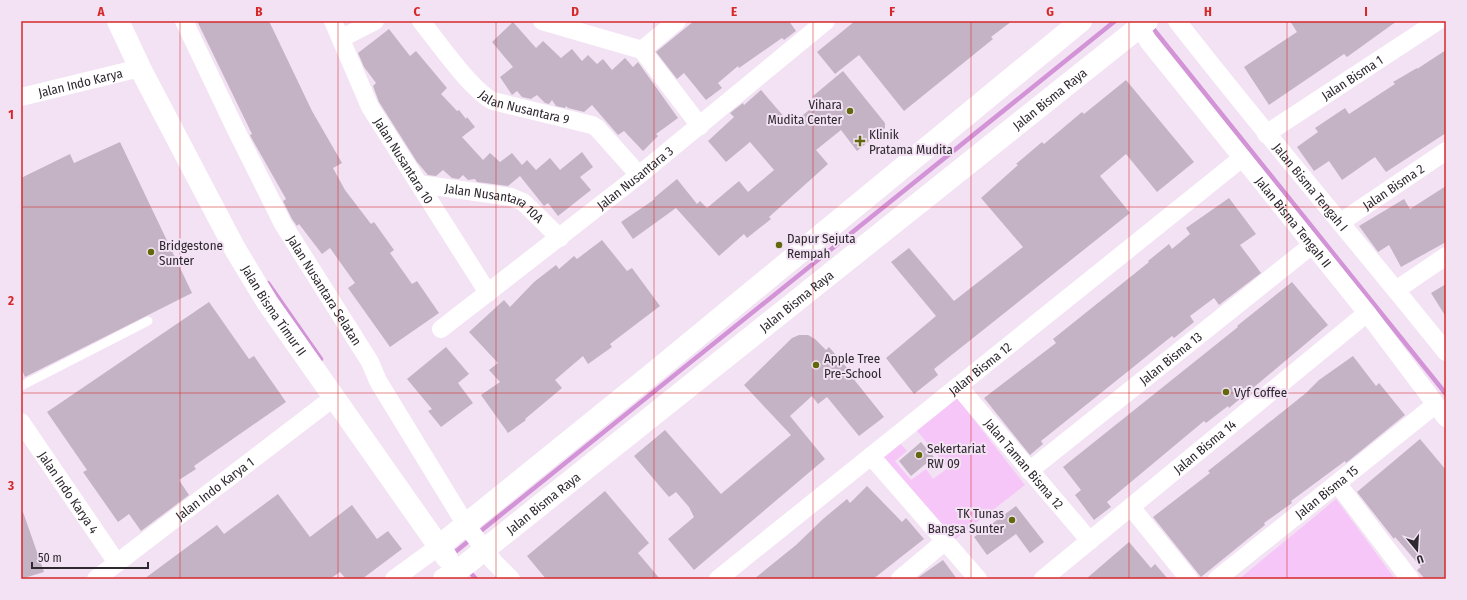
<svg xmlns="http://www.w3.org/2000/svg" width="1467" height="600" font-family="'Fira Sans Condensed',sans-serif">
	<style>
		.green { fill: #f5c6f7 }
		.lines { fill: none; stroke-linecap: round; stroke-linejoin: round }
		.stream { stroke: #d393d7; stroke-width: 4.5 }
		.building { fill: #c4b3c4 }
		.service { stroke: #fff; stroke-width: 9 }
		.minor { stroke: #fff; stroke-width: 18 }
		.tertiary { stroke: #fff; stroke-width: 22 }
		.grid { fill: none; stroke: #d62828; stroke-width: 1; stroke-opacity: 0.55 }
		.poi-dot { fill: #61690c; stroke: #f3e2f4; stroke-width: 1.5 }
		.labels { text-anchor: middle; stroke-width: 4; stroke-linejoin: round; paint-order: stroke }
		.street-label { font-size: 13px; fill: #2e282f; stroke: #f3e2f4 }
		.poi-label { font-size: 13px; fill: #2e282f; stroke: #f3e2f4; text-anchor: start }
		.neatline { fill: none; stroke: #d62828; stroke-width: 1.5 }
		.grid-label { font-size: 13px; text-anchor: middle; font-weight: bold; fill: #d62828 }
	</style>
	<rect width="100%" height="100%" fill="#f3e2f4"/>
	<!-- green -->
	<path class="green" d="M 953,393 L 1025,485 L 949,544 L 876,458 L 897,440 L 907,451 L 895,461 L 911,480 L 926,469 L 933,479 L 948,468 L 913,426 Z
		M 1336,499 L 1395,579 L 1239,579 Z"/>
	<g class="lines">
		<!-- stream -->
		<path class="stream" d="M 1151,26 L 1446,394
			M 268,283 L 321,359
			M 477,534 L 1115,21
			M 454,553 L 471,539
			M 468,570 L 476,579"/>
	</g>
	<!-- building -->
	<path class="building" d="M 197,21 L 269,21 L 312,111 L 342,163 L 333,168 L 345,190 L 371,224 L 374,222 L 394,250 L 390,253 L 412,284 L 417,281 L 439,313 L 390,347 L 348,288 L 355,283 L 330,248 L 322,254 L 299,224 L 297,226 L 292,219 L 283,201 L 286,199 L 252,139 L 250,135 L 252,134 Z
		M 694,21 L 789,21 L 796,31 L 784,40 L 782,38 L 739,68 L 738,66 L 718,83 L 722,88 L 706,100 L 684,73 L 677,79 L 656,52 Z
		M 855,21 L 1012,21 L 991,37 L 993,39 L 904,111 L 859,55 L 835,74 L 817,52 Z
		M 1290,21 L 1397,21 L 1347,57 L 1344,54 L 1269,105 L 1244,67 L 1297,32 Z
		M 513,22 L 536,48 L 543,41 L 561,58 L 572,49 L 582,61 L 588,55 L 597,64 L 603,59 L 612,70 L 625,58 L 633,67 L 638,62 L 678,118 L 656,134 L 658,136 L 643,151 L 624,131 L 618,135 L 592,105 L 584,112 L 568,108 L 566,106 L 565,108 L 556,106 L 552,100 L 549,104 L 545,103 L 537,95 L 531,99 L 522,97 L 517,91 L 512,95 L 500,77 L 513,67 L 492,42 Z
		M 389,29 L 410,56 L 416,51 L 447,88 L 441,94 L 457,111 L 459,110 L 466,119 L 467,117 L 475,127 L 462,137 L 483,160 L 490,153 L 500,162 L 512,153 L 522,165 L 527,160 L 536,170 L 550,158 L 560,170 L 582,152 L 593,167 L 580,177 L 591,190 L 558,216 L 548,203 L 544,206 L 520,176 L 508,186 L 477,182 L 475,179 L 468,180 L 463,175 L 459,179 L 452,178 L 443,170 L 436,176 L 428,175 L 417,162 L 379,102 L 373,86 L 376,83 L 364,67 L 358,53 Z
		M 1446,50 L 1446,133 L 1386,172 L 1375,157 L 1342,180 L 1329,161 L 1314,171 L 1297,147 L 1318,132 L 1315,128 L 1345,108 L 1349,114 L 1395,84 L 1393,82 L 1417,68 L 1417,69 Z
		M 843,71 L 885,123 L 885,128 L 857,151 L 841,130 L 816,150 L 828,164 L 769,217 L 771,219 L 747,238 L 744,234 L 719,256 L 676,208 L 633,239 L 621,222 L 655,199 L 654,198 L 677,179 L 697,204 L 700,201 L 707,208 L 739,181 L 748,192 L 774,170 L 750,142 L 726,162 L 708,141 L 734,117 L 730,113 L 743,103 L 744,105 L 761,90 L 786,119 L 788,117 L 793,123 L 818,103 L 813,96 Z
		M 1126,80 L 1194,162 L 1157,192 L 1126,154 L 1100,176 L 1130,213 L 934,369 L 938,375 L 914,394 L 886,358 L 936,316 L 891,262 L 909,248 L 954,301 L 1023,247 L 981,198 L 1018,165 L 1016,164 L 1042,142 L 1044,144 L 1082,112 L 1084,114 Z
		M 120,142 L 192,293 L 25,377 L 21,368 L 21,178 L 70,154 L 74,163 Z
		M 1446,186 L 1446,242 L 1401,267 L 1389,245 L 1378,252 L 1359,226 L 1404,199 L 1410,209 Z
		M 1229,198 L 1256,234 L 1240,245 L 1261,273 L 1219,305 L 1214,298 L 1190,316 L 1194,322 L 1174,338 L 1172,336 L 1041,441 L 1043,444 L 1030,455 L 984,398 L 1056,343 L 1053,339 L 1149,262 L 1148,261 L 1169,244 L 1172,249 L 1190,234 L 1186,228 Z
		M 602,240 L 627,271 L 632,268 L 660,306 L 610,344 L 612,347 L 588,364 L 583,356 L 555,380 L 562,388 L 525,419 L 526,420 L 508,433 L 481,395 L 500,382 L 489,370 L 498,363 L 469,332 L 504,300 L 510,307 L 534,282 L 556,265 L 559,269 L 574,256 L 577,259 Z
		M 1292,282 L 1328,325 L 1229,408 L 1228,406 L 1206,423 L 1204,421 L 1107,502 L 1111,507 L 1094,520 L 1075,495 L 1081,490 L 1063,467 L 1238,327 L 1237,326 Z
		M 1446,284 L 1446,317 L 1431,293 Z
		M 209,302 L 249,359 L 254,356 L 286,402 L 194,466 L 196,469 L 179,480 L 189,495 L 141,531 L 129,514 L 118,522 L 83,472 L 87,470 L 47,412 Z
		M 799,335 L 808,335 L 815,339 L 826,350 L 829,347 L 854,376 L 852,377 L 884,417 L 859,436 L 827,397 L 818,404 L 812,396 L 790,416 L 825,459 L 694,570 L 668,539 L 694,517 L 689,507 L 676,492 L 669,497 L 634,456 L 665,430 L 721,494 L 791,435 L 744,385 L 792,338 Z
		M 446,347 L 469,374 L 458,383 L 473,403 L 441,427 L 428,411 L 432,409 L 407,379 Z
		M 1353,356 L 1376,386 L 1379,383 L 1405,415 L 1346,463 L 1345,461 L 1291,501 L 1292,503 L 1264,523 L 1265,525 L 1201,577 L 1153,517 L 1210,473 L 1208,471 L 1306,393 L 1319,380 Z
		M 1420,439 L 1446,470 L 1446,579 L 1425,579 L 1417,570 L 1421,567 L 1395,537 L 1394,539 L 1357,492 Z
		M 921,442 L 934,457 L 911,476 L 899,461 Z
		M 867,486 L 902,522 L 906,518 L 924,539 L 873,579 L 754,579 L 796,545 L 823,519 L 847,499 L 850,503 Z
		M 605,491 L 649,543 L 638,553 L 660,579 L 546,579 L 527,556 Z
		M 278,494 L 310,537 L 352,505 L 377,539 L 388,531 L 402,549 L 362,579 L 346,579 L 340,572 L 330,579 L 144,579 L 217,525 L 224,534 Z
		M 1016,506 L 1044,542 L 1030,553 L 1016,534 L 987,555 L 974,537 Z
		M 23,512 L 44,572 L 21,579 L 21,513 Z
		M 1129,542 L 1151,568 L 1155,564 L 1168,579 L 1086,579 Z
		M 943,560 L 957,579 L 916,579 Z"/>
	<g class="lines">
		<!-- service -->
		<path class="service" d="M 21,386 L 148,321"/>
		<!-- minor -->
		<g class="minor">
			<path id="s1" d="M 184,21 L 235,128 L 283,224 L 370,362 L 378,381 L 466,525 L 494,562 L 511,579"/>
			<path id="s2" d="M 333,21 L 370,107 L 488,293"/>
			<path id="s3" d="M 421,21 C 438,42 470,89 493,101 L 592,125 L 597,128 L 639,175"/>
			<path d="M 542,21 L 642,50 L 700,126"/>
			<path id="s4" d="M 1137,21 L 1148,41 L 1367,313 L 1446,418"/>
			<path id="s5" d="M 1177,21 C 1264,133 1357,241 1446,352"/>
			<path d="M 342,38 L 375,21"/>
			<path d="M 642,50 L 677,21"/>
			<path id="s6" d="M 21,97 L 140,68"/>
			<path id="s7" d="M 1266,134 L 1438,21"/>
			<path id="s8" d="M 419,184 L 511,197 L 523,202 L 560,238"/>
			<path id="s9" d="M 1341,222 L 1446,151"/>
			<path d="M 1396,290 L 1446,256"/>
			<path id="s10" d="M 441,329 L 639,175 L 826,21"/>
			<path id="s11" d="M 958,386 L 1090,541"/>
			<path id="s12" d="M 21,422 L 117,563"/>
			<path d="M 871,456 L 978,579"/>
			<path id="s13" d="M 1029,471 L 1312,245"/>
			<path d="M 1337,483 L 1410,579"/>
			<path d="M 1131,507 L 1189,579"/>
			<path id="s14" d="M 96,579 L 333,398"/>
			<path d="M 394,579 L 438,547"/>
			<path id="s15" d="M 718,579 L 1242,158"/>
			<path d="M 900,579 L 944,542"/>
			<path id="s16" d="M 1043,579 L 1367,313"/>
			<path id="s17" d="M 1217,579 L 1435,405"/>
		</g>
		<!-- tertiary -->
		<g class="tertiary">
			<path id="s18" d="M 118,21 L 140,68 L 235,249 L 267,302 L 447,558"/>
			<path d="M 438,547 L 652,374 L 1081,21"/>
			<path id="s19" d="M 444,579 L 464,566 L 1147,21"/>
		</g>
	</g>
	<!-- grid -->
	<path class="grid" d="M 180,21 L 180,579M 338,21 L 338,579M 496,21 L 496,579M 654,21 L 654,579M 813,21 L 813,579M 971,21 L 971,579M 1129,21 L 1129,579M 1287,21 L 1287,579M 21,207 L 1446,207M 21,393 L 1446,393"/>
	<!-- markers -->
	<g class="poi-dot">
		<circle cx="850" cy="111" r="4"/>
		<path d="M858 135h4v4h4v4h-4v4h-4v-4h-4v-4h4z"/>
		<circle cx="779" cy="245" r="4"/>
		<circle cx="151" cy="252" r="4"/>
		<circle cx="816" cy="365" r="4"/>
		<circle cx="1226" cy="392" r="4"/>
		<circle cx="919" cy="455" r="4"/>
		<circle cx="1012" cy="520" r="4"/>
	</g>
	<g class="labels">
		<!-- street labels -->
		<g class="street-label">
			<text dy="5" stroke="none"><textPath href="#s7" startOffset="103">Jalan Bisma 1</textPath></text>
			<text dy="5" stroke="none"><textPath href="#s6" startOffset="61">Jalan Indo Karya</textPath></text>
			<text dy="5" stroke="none"><textPath href="#s19" startOffset="773">Jalan Bisma Raya</textPath></text>
			<text dy="5" stroke="none"><textPath href="#s3" startOffset="140">Jalan Nusantara 9</textPath></text>
			<text dy="5" stroke="none"><textPath href="#s2" startOffset="157">Jalan Nusantara 10</textPath></text>
			<text dy="5" stroke="none"><textPath href="#s10" startOffset="246">Jalan Nusantara 3</textPath></text>
			<text dy="5" stroke="none"><textPath href="#s9" startOffset="63">Jalan Bisma 2</textPath></text>
			<text dy="5" stroke="none"><textPath href="#s5" startOffset="213">Jalan Bisma Tengah I</textPath></text>
			<text dy="5" stroke="none"><textPath href="#s8" startOffset="79">Jalan Nusantara 10A</textPath></text>
			<text dy="5" stroke="none"><textPath href="#s4" startOffset="255">Jalan Bisma Tengah II</textPath></text>
			<text dy="5" stroke="none"><textPath href="#s1" startOffset="304">Jalan Nusantara Selatan</textPath></text>
			<text dy="5" stroke="none"><textPath href="#s19" startOffset="449">Jalan Bisma Raya</textPath></text>
			<text dy="5" stroke="none"><textPath href="#s18" startOffset="329">Jalan Bisma Timur II</textPath></text>
			<text dy="5" stroke="none"><textPath href="#s13" startOffset="181">Jalan Bisma 13</textPath></text>
			<text dy="5" stroke="none"><textPath href="#s15" startOffset="336">Jalan Bisma 12</textPath></text>
			<text dy="5" stroke="none"><textPath href="#s16" startOffset="209">Jalan Bisma 14</textPath></text>
			<text dy="5" stroke="none"><textPath href="#s11" startOffset="102">Jalan Taman Bisma 12</textPath></text>
			<text dy="5" stroke="none"><textPath href="#s14" startOffset="149">Jalan Indo Karya 1</textPath></text>
			<text dy="5" stroke="none"><textPath href="#s17" startOffset="140">Jalan Bisma 15</textPath></text>
			<text dy="5" stroke="none"><textPath href="#s12" startOffset="85">Jalan Indo Karya 4</textPath></text>
			<text dy="5" stroke="none"><textPath href="#s19" startOffset="125">Jalan Bisma Raya</textPath></text>
		</g>
		<!-- poi labels -->
		<g class="poi-label">
			<text x="842" y="109" text-anchor="end">Vihara<tspan x="842" dy="15">Mudita Center</tspan></text>
			<text x="869" y="139">Klinik<tspan x="869" dy="15">Pratama Mudita</tspan></text>
			<text x="787" y="243">Dapur Sejuta<tspan x="787" dy="15">Rempah</tspan></text>
			<text x="159" y="250">Bridgestone<tspan x="159" dy="15">Sunter</tspan></text>
			<text x="824" y="363">Apple Tree<tspan x="824" dy="15">Pre-School</tspan></text>
			<text x="1234" y="397">Vyf Coffee</text>
			<text x="927" y="453">Sekertariat<tspan x="927" dy="15">RW 09</tspan></text>
			<text x="1004" y="518" text-anchor="end">TK Tunas<tspan x="1004" dy="15">Bangsa Sunter</tspan></text>
		</g>
	</g>
	<!-- border -->
	<rect width="1467" height="600" fill="none" stroke="#f3e2f4" stroke-width="44"/>
	<!-- north arrow -->
	<g transform="translate(1417 550) rotate(162)" stroke="#f3e2f4" stroke-width="3" paint-order="stroke">
	<path d="M0-3L7 15L0 10L-7 15Z" fill="#2e282f"/>
	<text y="-6" font-size="11" font-weight="bold" text-anchor="middle" fill="#2e282f">U</text>
	</g>
	<!-- scale -->
	<path d="M32 562v6h116v-6" fill="none" stroke="#2e282f" stroke-width="2"/>
	<text x="38" y="562" font-size="12" fill="#2e282f" stroke="#f3e2f4" stroke-width="3" paint-order="stroke">50 m</text>
	<rect x="22" y="22" width="1423" height="556" class="neatline"/>
	<g class="grid-label">
		<text x="101" y="16">A</text>
		<text x="259" y="16">B</text>
		<text x="417" y="16">C</text>
		<text x="575" y="16">D</text>
		<text x="734" y="16">E</text>
		<text x="892" y="16">F</text>
		<text x="1050" y="16">G</text>
		<text x="1208" y="16">H</text>
		<text x="1366" y="16">I</text>
		<text x="11" y="119">1</text>
		<text x="11" y="305">2</text>
		<text x="11" y="490">3</text>
	</g>
</svg>
